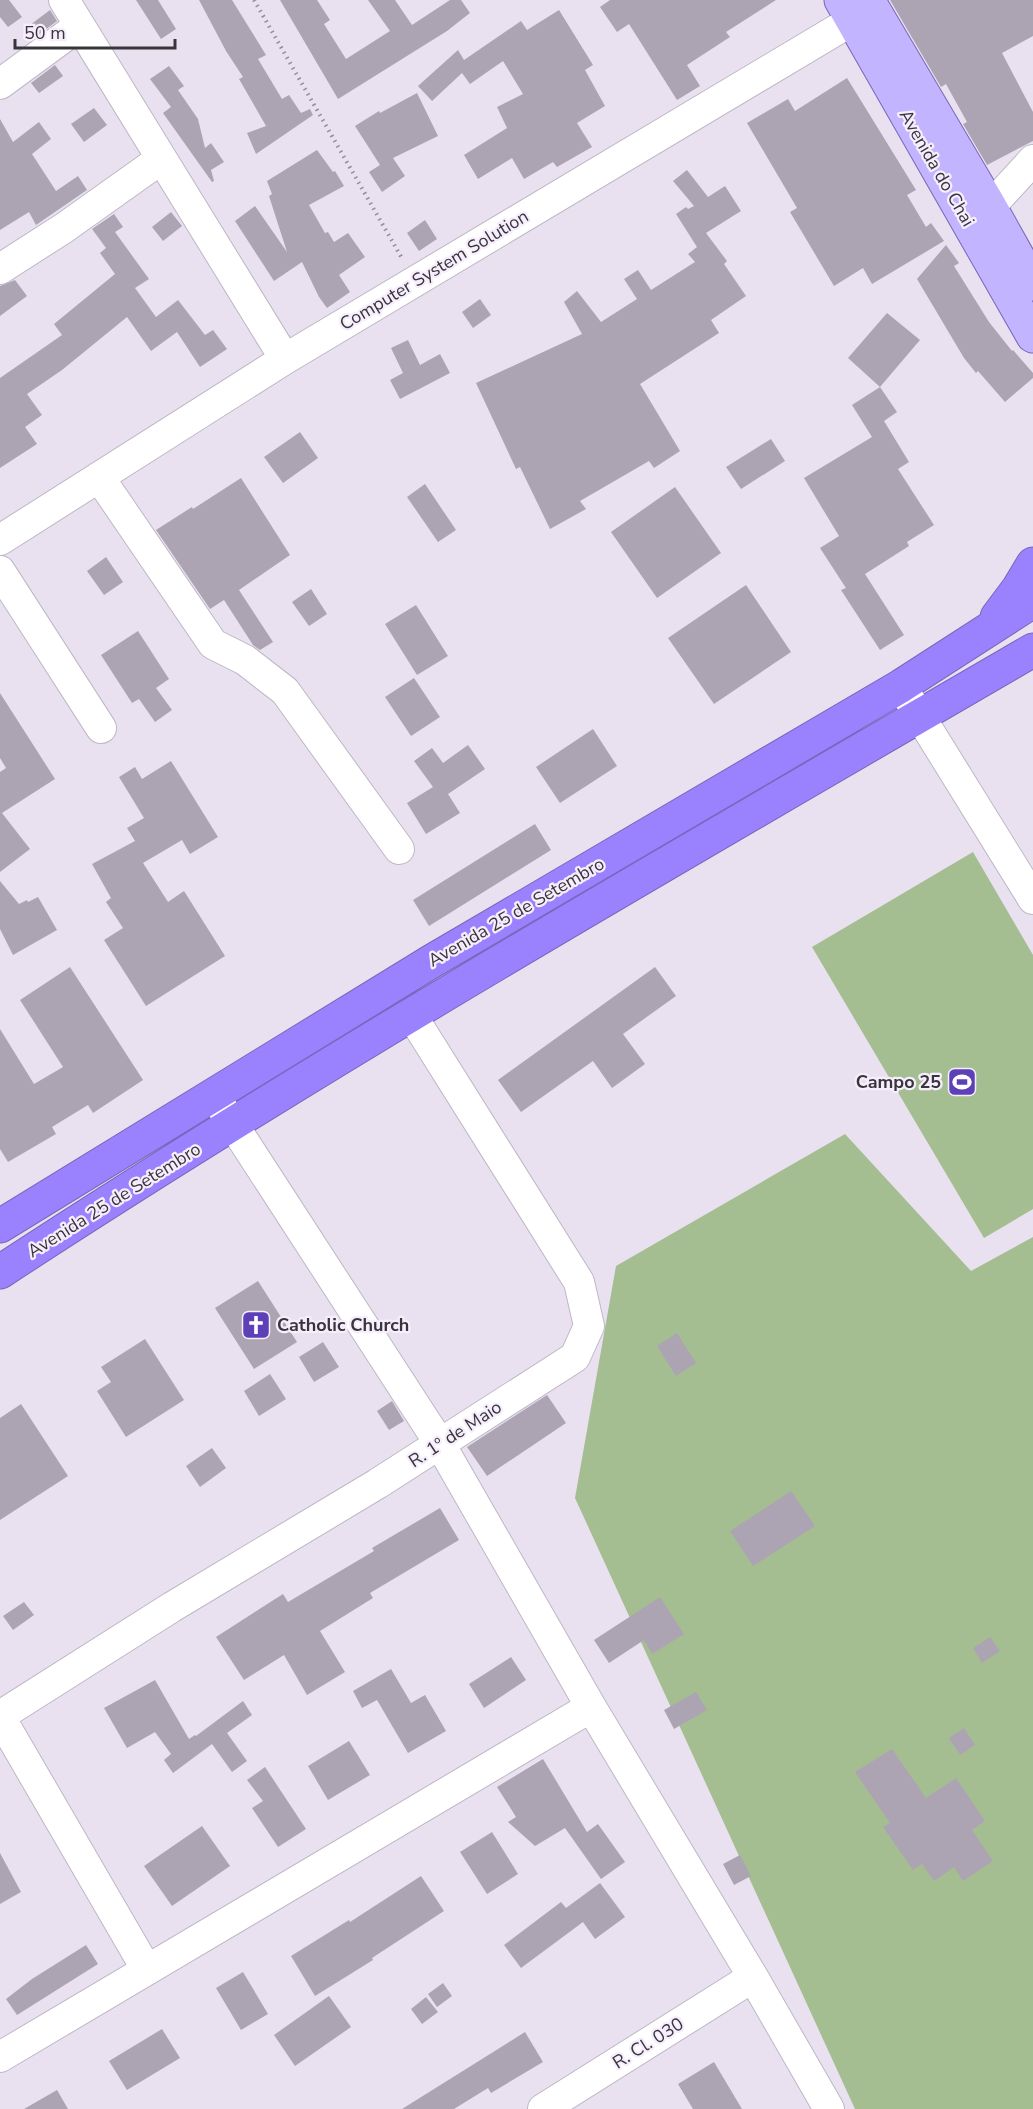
<svg xmlns="http://www.w3.org/2000/svg" width="1033" height="2109" font-family="'Nunito Sans',sans-serif">
	<style>
		.green { fill: #a4be92 }
		.building { fill: #aca4b2 }
		.lines { fill: none; stroke-linecap: round; stroke-linejoin: round }
		.minor-casing { stroke: #beb7c5; stroke-width: 32 }
		.major-casing { stroke: #7867ba; stroke-width: 35 }
		.highway-casing { stroke: #7867ba; stroke-width: 35 }
		.path { stroke: #928d97; stroke-width: 4; stroke-dasharray: 1.5 4.5; stroke-linecap: butt }
		.minor { stroke: #fff; stroke-width: 30 }
		.major { stroke: #c2b4fe; stroke-width: 33 }
		.highway { stroke: #9a82fe; stroke-width: 33 }
		.labels { text-anchor: middle; stroke-width: 4.5; stroke-linejoin: round; paint-order: stroke }
		.street-label { font-size: 18px; fill: #39363b; stroke: #f7eefd }
		.poi-label { font-size: 18px; font-weight: bold; fill: #39363b; stroke: #f7eefd; text-anchor: end }
	</style>
	<rect width="100%" height="100%" fill="#e9e1f0"/>
	<!-- green -->
	<path class="green" d="M 973,852 L 1033,955 L 1033,1209 L 984,1238 L 812,947 Z
		M 845,1134 L 971,1271 L 1033,1237 L 1033,2109 L 855,2109 L 575,1498 L 616,1266 Z"/>
	<!-- building -->
	<path class="building" d="M 0,0 L 9,0 L 22,17 L 8,27 L 0,17 Z
		M 136,0 L 158,0 L 176,29 L 161,39 Z
		M 199,0 L 232,0 L 266,55 L 258,59 L 282,99 L 289,95 L 301,113 L 310,109 L 313,115 L 256,154 L 247,133 L 266,126 L 239,79 L 243,77 L 226,51 Z
		M 280,0 L 317,0 L 330,20 L 324,24 L 346,59 L 390,31 L 368,0 L 395,0 L 412,25 L 450,0 L 461,0 L 470,13 L 447,31 L 338,99 Z
		M 610,0 L 776,0 L 726,32 L 730,37 L 687,65 L 700,86 L 677,100 L 629,24 L 617,32 L 600,7 Z
		M 890,0 L 1033,0 L 1033,36 L 1002,53 L 1033,112 L 1033,141 L 987,165 L 963,124 L 967,122 L 946,84 L 941,87 Z
		M 50,10 L 57,21 L 38,35 L 30,25 Z
		M 559,10 L 593,65 L 585,70 L 605,106 L 577,123 L 592,147 L 557,167 L 553,162 L 524,179 L 512,158 L 478,179 L 464,155 L 507,128 L 497,107 L 523,94 L 503,61 L 470,84 L 462,73 L 432,101 L 418,86 L 458,50 L 464,60 L 521,21 L 527,30 Z
		M 55,65 L 63,76 L 39,93 L 31,83 Z
		M 169,66 L 184,86 L 178,90 L 198,119 L 205,148 L 211,143 L 224,162 L 211,170 L 214,181 L 212,182 L 163,113 L 171,107 L 150,79 Z
		M 847,78 L 916,190 L 907,195 L 926,227 L 931,223 L 944,241 L 872,284 L 863,268 L 834,286 L 790,212 L 797,208 L 747,123 L 788,99 L 795,111 Z
		M 417,93 L 438,136 L 393,158 L 405,176 L 382,192 L 369,172 L 380,165 L 355,126 L 379,111 L 380,113 Z
		M 94,108 L 107,125 L 84,142 L 71,124 Z
		M 0,119 L 13,142 L 39,122 L 51,139 L 32,154 L 56,191 L 78,176 L 87,190 L 36,225 L 29,212 L 0,230 Z
		M 317,150 L 333,172 L 335,171 L 344,186 L 309,205 L 325,233 L 328,232 L 334,242 L 331,244 L 348,233 L 365,257 L 339,275 L 350,292 L 327,308 L 319,297 L 302,262 L 274,281 L 235,221 L 255,206 L 287,252 L 269,196 L 272,194 L 267,181 Z
		M 687,170 L 708,197 L 725,186 L 741,211 L 706,233 L 727,261 L 724,264 L 746,296 L 711,320 L 719,333 L 640,384 L 680,451 L 654,468 L 649,461 L 580,501 L 586,509 L 550,529 L 520,467 L 516,469 L 476,383 L 582,334 L 564,302 L 577,291 L 601,322 L 637,299 L 624,279 L 638,270 L 651,290 L 695,262 L 688,254 L 697,247 L 676,214 L 686,207 L 688,209 L 694,206 L 673,181 Z
		M 171,212 L 182,226 L 163,241 L 152,227 Z
		M 114,214 L 123,227 L 115,232 L 149,279 L 135,288 L 156,317 L 178,300 L 205,335 L 213,330 L 227,349 L 200,367 L 177,332 L 151,351 L 127,317 L 62,370 L 27,394 L 42,415 L 25,427 L 37,444 L 0,468 L 0,378 L 62,335 L 54,324 L 115,274 L 100,253 L 106,248 L 92,229 Z
		M 425,220 L 437,239 L 419,251 L 407,233 Z
		M 946,245 L 959,263 L 954,266 L 989,322 L 1012,351 L 1013,350 L 1033,373 L 1033,378 L 1005,402 L 978,371 L 976,373 L 964,358 L 917,279 Z
		M 15,280 L 27,296 L 0,316 L 0,286 Z
		M 480,299 L 491,315 L 473,328 L 462,312 Z
		M 887,313 L 920,340 L 880,387 L 848,358 Z
		M 408,340 L 420,365 L 440,354 L 450,373 L 400,399 L 390,380 L 403,373 L 391,348 Z
		M 880,387 L 897,412 L 884,421 L 909,462 L 898,469 L 934,525 L 907,542 L 909,546 L 865,574 L 904,635 L 880,650 L 841,590 L 846,588 L 820,548 L 839,536 L 804,478 L 872,437 L 852,405 Z
		M 300,432 L 318,458 L 283,483 L 264,457 Z
		M 771,439 L 785,461 L 741,489 L 726,467 Z
		M 241,478 L 290,555 L 239,590 L 273,642 L 260,650 L 253,645 L 224,600 L 210,609 L 156,530 L 192,507 L 193,509 Z
		M 425,484 L 456,530 L 438,542 L 407,497 Z
		M 675,487 L 721,553 L 657,598 L 611,532 Z
		M 106,557 L 123,582 L 104,595 L 87,571 Z
		M 746,585 L 791,652 L 714,704 L 668,638 Z
		M 311,589 L 327,614 L 309,626 L 292,602 Z
		M 416,605 L 448,656 L 417,675 L 385,624 Z
		M 138,631 L 169,679 L 156,688 L 172,710 L 155,722 L 139,699 L 132,703 L 101,655 Z
		M 414,678 L 440,717 L 411,736 L 385,697 Z
		M 0,693 L 55,779 L 2,813 L 30,849 L 0,872 L 0,772 L 6,768 L 0,758 Z
		M 593,729 L 617,766 L 560,803 L 536,767 Z
		M 468,745 L 485,769 L 448,794 L 460,813 L 426,834 L 407,803 L 433,787 L 414,761 L 432,748 L 443,763 Z
		M 171,761 L 218,837 L 190,854 L 182,840 L 143,863 L 168,902 L 184,891 L 225,956 L 146,1006 L 104,940 L 123,928 L 106,902 L 111,898 L 92,864 L 135,841 L 127,828 L 144,818 L 119,777 L 135,767 L 142,779 Z
		M 535,824 L 551,850 L 429,926 L 413,900 Z
		M 0,881 L 19,904 L 27,900 L 28,902 L 38,897 L 57,930 L 13,955 L 0,929 Z
		M 70,967 L 143,1080 L 93,1113 L 88,1105 L 52,1127 L 56,1134 L 8,1162 L 0,1149 L 0,1029 L 34,1084 L 63,1067 L 20,1000 Z
		M 655,967 L 676,996 L 623,1034 L 645,1064 L 612,1088 L 593,1061 L 521,1112 L 498,1080 Z
		M 258,1281 L 297,1342 L 254,1369 L 215,1308 Z
		M 677,1333 L 696,1363 L 676,1376 L 657,1346 Z
		M 145,1339 L 184,1400 L 126,1437 L 97,1391 L 111,1382 L 101,1367 Z
		M 323,1342 L 339,1367 L 314,1382 L 299,1357 Z
		M 270,1374 L 286,1399 L 259,1416 L 244,1391 Z
		M 547,1395 L 566,1423 L 487,1476 L 467,1447 Z
		M 392,1401 L 404,1421 L 389,1430 L 377,1411 Z
		M 21,1404 L 68,1476 L 0,1520 L 0,1418 Z
		M 212,1448 L 226,1468 L 200,1487 L 186,1466 Z
		M 791,1491 L 815,1526 L 753,1566 L 730,1531 Z
		M 440,1508 L 459,1540 L 370,1593 L 373,1598 L 320,1631 L 345,1672 L 307,1695 L 284,1655 L 244,1680 L 216,1637 L 283,1594 L 288,1602 L 374,1551 L 372,1548 Z
		M 660,1597 L 684,1634 L 652,1654 L 644,1640 L 609,1663 L 594,1640 Z
		M 24,1602 L 34,1615 L 13,1630 L 3,1616 Z
		M 990,1637 L 1000,1651 L 982,1663 L 973,1648 Z
		M 511,1657 L 526,1680 L 484,1708 L 469,1684 Z
		M 391,1669 L 411,1703 L 425,1695 L 446,1731 L 408,1753 L 377,1700 L 362,1708 L 353,1691 Z
		M 155,1680 L 189,1739 L 195,1735 L 196,1736 L 243,1701 L 252,1715 L 227,1733 L 247,1761 L 232,1772 L 212,1744 L 173,1773 L 164,1760 L 171,1754 L 155,1732 L 127,1748 L 104,1708 Z
		M 696,1692 L 707,1710 L 674,1729 L 664,1710 Z
		M 964,1728 L 975,1745 L 960,1755 L 949,1738 Z
		M 349,1741 L 370,1775 L 328,1800 L 308,1766 Z
		M 892,1749 L 926,1798 L 956,1778 L 985,1821 L 972,1830 L 993,1861 L 963,1881 L 954,1867 L 934,1881 L 922,1864 L 913,1870 L 883,1827 L 890,1823 L 855,1772 Z
		M 543,1759 L 587,1832 L 598,1824 L 625,1862 L 601,1879 L 565,1828 L 535,1846 L 508,1822 L 516,1817 L 497,1787 Z
		M 265,1767 L 306,1829 L 278,1847 L 252,1808 L 263,1801 L 247,1780 Z
		M 202,1826 L 230,1866 L 172,1906 L 144,1866 Z
		M 492,1832 L 518,1874 L 487,1894 L 460,1852 Z
		M 0,1853 L 21,1892 L 0,1904 Z
		M 740,1855 L 751,1876 L 734,1885 L 723,1864 Z
		M 421,1876 L 444,1911 L 372,1958 L 373,1960 L 315,1996 L 291,1956 L 349,1920 L 350,1922 Z
		M 600,1883 L 625,1917 L 595,1939 L 583,1922 L 521,1968 L 504,1945 L 561,1902 L 566,1908 Z
		M 86,1945 L 98,1964 L 17,2015 L 6,1999 L 32,1979 Z
		M 243,1972 L 268,2014 L 241,2030 L 216,1988 Z
		M 443,1983 L 452,1996 L 437,2007 L 428,1994 Z
		M 329,1996 L 351,2027 L 295,2066 L 274,2035 Z
		M 426,1997 L 438,2012 L 422,2024 L 411,2009 Z
		M 162,2029 L 180,2058 L 127,2090 L 109,2061 Z
		M 525,2032 L 543,2062 L 491,2093 L 488,2088 L 454,2109 L 402,2109 Z
		M 714,2062 L 742,2109 L 693,2109 L 678,2084 Z
		M 57,2090 L 68,2109 L 24,2109 Z"/>
	<g class="lines">
		<!-- minor casing -->
		<g class="minor-casing">
			<path id="minor" d="M 64,0 L 285,359
				M 0,84 L 79,26
				M 990,207 L 1033,160
				M 0,269 L 64,228 L 161,159
				M 99,477 L 213,644 L 245,660 L 285,691 L 399,849
				M 0,540 L 285,359 L 873,8
				M 0,571 L 101,728
				M 901,686 L 1033,899
				M 219,1103 L 440,1444 L 591,1707 L 753,1977 L 829,2109
				M 0,1716 L 172,1607 L 377,1484 L 575,1357 L 589,1326 L 579,1282 L 412,1016
				M 0,1717 L 147,1970
				M 0,2057 L 591,1707
				M 543,2109 L 753,1977"/>
		</g>
		<!-- major casing -->
		<g class="major-casing">
			<path id="major" d="M 841,0 L 1033,336
				M 868,0 L 990,207 L 1033,284"/>
		</g>
		<!-- highway casing -->
		<g class="highway-casing">
			<path id="highway" d="M 997,617 L 1018,589 L 1033,564
				M 0,1226 L 432,961 L 901,686 L 1033,601
				M 0,1272 C 336,1052 686,852 1033,650"/>
		</g>
		<!-- path -->
		<path class="path" d="M 254,0 L 403,260"/>
		<!-- minor -->
		<use href="#minor" class="minor"/>
		<!-- major -->
		<use href="#major" class="major"/>
		<!-- highway -->
		<use href="#highway" class="highway"/>
	</g>
	<!-- icons -->
	<defs>
		<g id="stadium-square" transform="scale(1.5)"><rect x="-9" y="-9" width="18" height="18" rx="4" fill="#5d40b8" stroke="#f7eefd"/><path d="M0-5a6.5 5 0 1 0 0 10a6.5 5 0 1 0 0-10ZM-3.5-1.8h7v3.6h-7Z" fill="#fff"/></g>
		<g id="church-square" transform="scale(1.5)"><rect x="-9" y="-9" width="18" height="18" rx="4" fill="#5d40b8" stroke="#f7eefd"/><path d="M-1.2-6h2.4v3.5h3.3v2.4h-3.3V6h-2.4V-.1h-3.3v-2.4h3.3Z" fill="#fff"/></g>
	</defs>
	<g fill-rule="evenodd">
		<use href="#stadium-square" x="962" y="1082"/>
		<use href="#church-square" x="256" y="1325"/>
	</g>
	<g class="labels">
		<!-- street labels -->
		<g class="street-label">
			<text transform="translate(937 168) rotate(60)" y="6">Avenida do Chai</text>
			<text transform="translate(434 270) rotate(-31)" y="6">Computer System Solution</text>
			<text transform="translate(516 912) rotate(-30)" y="6">Avenida 25 de Setembro</text>
			<text transform="translate(114 1200) rotate(-32)" y="6">Avenida 25 de Setembro</text>
			<text transform="translate(455 1434) rotate(-33)" y="6">R. 1º de Maio</text>
			<text transform="translate(648 2043) rotate(-32)" y="6">R. Cl. 030</text>
		</g>
		<!-- poi labels -->
		<g class="poi-label">
			<text x="941" y="1088">Campo 25</text>
			<text x="277" y="1331" text-anchor="start">Catholic Church</text>
		</g>
	</g>
	<!-- scale -->
	<path d="M15 39v9h160v-9" fill="none" stroke="#39363b" stroke-width="3"/>
	<text x="24" y="39" font-size="18" fill="#39363b" stroke="#f7eefd" stroke-width="4.5" paint-order="stroke">50 m</text>
</svg>
